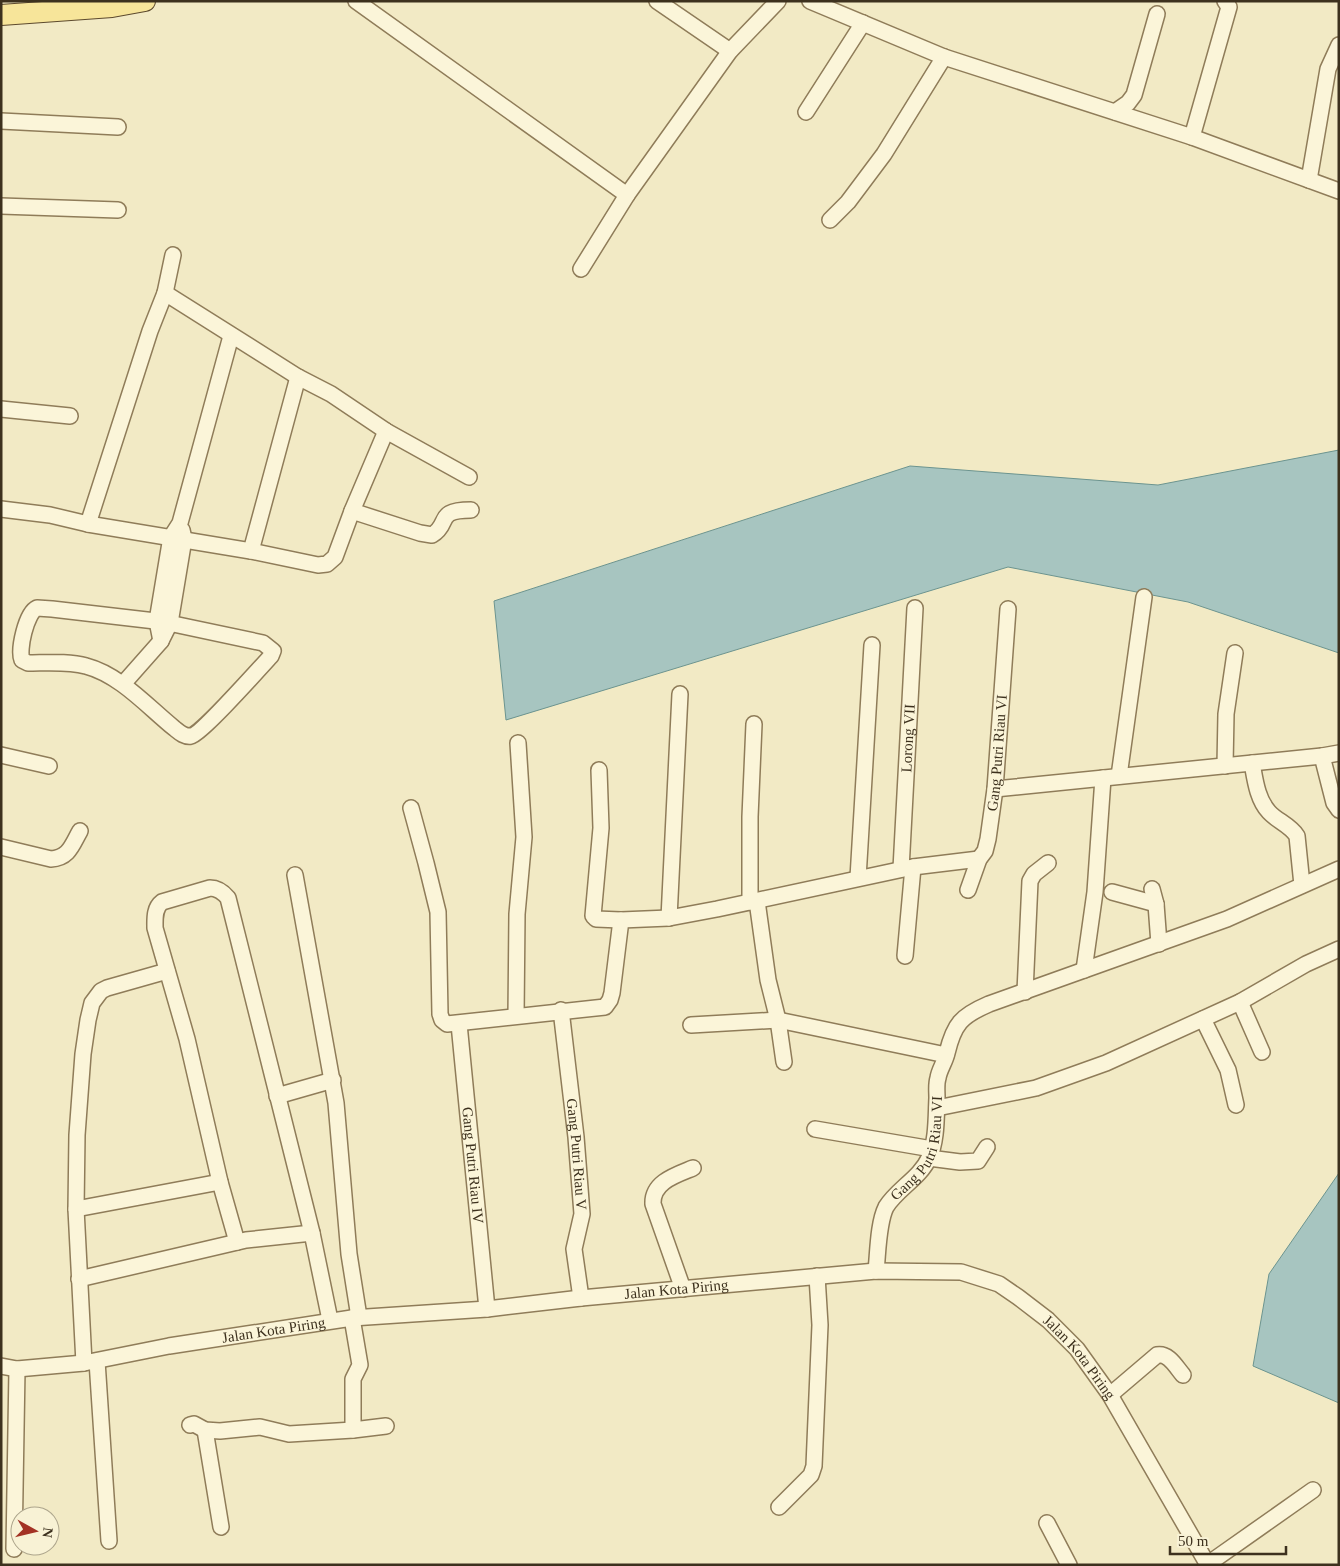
<svg xmlns="http://www.w3.org/2000/svg" width="1340" height="1566" font-family="Georgia,serif">
	<style>
		.water { fill: #a7c5c0; stroke: #6c948f }
		.lines { fill: none; stroke-linecap: round; stroke-linejoin: round }
		.minor-casing { stroke: #8f7c59; stroke-width: 18 }
		.major-casing { stroke: #5c492d; stroke-width: 22 }
		.minor { stroke: #fbf5d9; stroke-width: 15 }
		.major { stroke: #f7e59a; stroke-width: 20 }
		.labels { text-anchor: middle; stroke-width: 4.5; stroke-linejoin: round; paint-order: stroke }
		.street-label { font-size: 15px; fill: #3d311e; stroke: #f8f2d5 }
	</style>
	<rect width="100%" height="100%" fill="#f2eac5"/>
	<!-- water -->
	<path class="water" d="M 1339,450 L 1339,653 L 1188,602 L 1008,567 L 506,720 L 494,601 L 910,466 L 1158,485 Z
		M 1339,1173 L 1339,1403 L 1253,1366 L 1269,1274 Z"/>
	<g class="lines">
		<!-- minor casing -->
		<g class="minor-casing">
			<g id="minor">
				<path d="M 356,1 L 627,195 L 730,51 L 778,1"/>
				<path d="M 657,1 L 730,51"/>
				<path d="M 810,1 L 944,57 L 1192,137 L 1339,191"/>
				<path d="M 806,112 L 863,23"/>
				<path d="M 1115,112 L 1128,103 L 1134,95 L 1157,14"/>
				<path d="M 1,121 L 118,127"/>
				<path d="M 1192,137 L 1229,7 L 1225,1"/>
				<path d="M 1309,180 L 1328,69 L 1339,45"/>
				<path d="M 1,206 L 118,210"/>
				<path d="M 830,220 L 848,202 L 884,154 L 944,57"/>
				<path d="M 581,269 L 627,195"/>
				<path d="M 165,293 L 173,255"/>
				<path d="M 1,409 L 70,416"/>
				<path d="M 1,509 L 50,515 L 88,524 L 251,551 L 318,565 L 327,564 L 335,557 L 352,511 L 386,431"/>
				<path d="M 352,511 L 420,533 L 432,535 C 451,524 434,510 471,510"/>
				<path d="M 88,524 L 150,331 L 165,293 L 298,377 L 331,394 L 386,431 L 469,477"/>
				<path d="M 251,551 L 298,377"/>
				<path d="M 37,608 L 52,609 L 164,622 L 263,643 L 273,651 L 271,656 C 260,668 200,735 191,736 C 184,737 179,732 174,728 C 147,706 120,675 86,666 C 69,661 45,663 28,663 L 22,660 C 18,650 26,613 37,608 Z"/>
				<path d="M 161,641 L 157,621 L 171,537 L 180,523 L 231,336"/>
				<path d="M 123,684 L 161,641 L 170,623 L 184,539 L 182,530"/>
				<path d="M 1,755 L 49,766"/>
				<path d="M 1322,756 L 1334,803 L 1339,810"/>
				<path d="M 1252,763 C 1255,779 1257,799 1269,812 C 1277,821 1290,825 1297,836 L 1302,885"/>
				<path d="M 1225,766 L 1226,714 L 1235,653"/>
				<path d="M 599,770 L 601,828 L 593,916 L 596,919 L 621,920"/>
				<path d="M 1119,776 L 1144,597"/>
				<path d="M 995,789 L 1322,756 L 1339,753"/>
				<path d="M 411,808 L 426,863 L 438,912 L 440,1014 L 442,1020 L 447,1024 L 605,1007 L 610,1000 L 612,993 L 621,920 L 669,918 L 717,909 L 913,867 L 979,859"/>
				<path d="M 1,847 L 51,859 C 69,858 72,845 80,831"/>
				<path id="s1" d="M 901,869 L 915,608"/>
				<path d="M 295,875 L 336,1103 L 349,1254 L 359,1317"/>
				<path d="M 858,878 L 872,645"/>
				<path d="M 1152,889 L 1156,904 L 1159,944"/>
				<path id="s2" d="M 968,890 L 979,859 L 985,851 L 988,839 L 995,789 L 1008,609"/>
				<path d="M 1112,892 L 1156,904"/>
				<path d="M 757,901 L 768,980 L 778,1020 L 784,1062"/>
				<path d="M 750,902 L 750,817 L 754,724"/>
				<path d="M 669,918 L 680,694"/>
				<path d="M 905,956 L 913,867"/>
				<path d="M 1084,970 L 1095,892 L 1103,778"/>
				<path d="M 1025,992 L 1030,881 L 1034,874 L 1048,863"/>
				<path d="M 1240,1002 L 1262,1052"/>
				<path id="s3" d="M 561,1010 L 576,1137 L 582,1214 L 574,1249 L 581,1298"/>
				<path d="M 516,1016 L 517,914 L 524,837 L 518,743"/>
				<path d="M 1203,1019 L 1228,1070 L 1236,1105"/>
				<path id="s4" d="M 459,1024 L 487,1309"/>
				<path d="M 691,1025 L 778,1020 L 946,1055"/>
				<path d="M 277,1096 L 333,1080"/>
				<path d="M 937,1108 L 1036,1088 L 1106,1063 L 1240,1002 L 1306,964 L 1339,949"/>
				<path d="M 815,1129 L 932,1149"/>
				<path d="M 929,1158 L 960,1162 L 978,1161 L 987,1147"/>
				<path d="M 76,1209 L 220,1182"/>
				<path d="M 237,1242 L 220,1182 L 187,1039 L 155,928 C 155,919 154,908 162,902 L 210,888 C 218,888 223,892 228,898 L 312,1233 L 330,1320"/>
				<path id="s5" d="M 876,1271 C 878,1253 878,1223 886,1207 C 897,1189 920,1178 929,1158 C 937,1140 936,1117 937,1098 C 937,1091 936,1084 938,1078 C 939,1070 945,1062 947,1053 C 954,1024 961,1016 989,1004 L 1227,919 L 1339,869"/>
				<path d="M 79,1279 L 246,1240 L 312,1233"/>
				<path d="M 683,1289 L 653,1204 C 652,1182 676,1175 693,1168"/>
				<path d="M 352,1318 L 360,1365 L 353,1379 L 353,1430"/>
				<path d="M 97,1361 L 109,1541"/>
				<path d="M 84,1363 L 76,1209 L 77,1135 L 83,1054 L 88,1020 L 92,1003 L 101,991 L 107,988 L 167,971"/>
				<path id="s6" d="M 1,1366 L 17,1369 L 84,1363 L 169,1346 L 352,1318 L 487,1309 L 581,1298 L 876,1271 L 961,1272 L 999,1284 L 1018,1297 L 1048,1320 L 1077,1349 L 1110,1395 L 1208,1565"/>
				<path d="M 1110,1395 L 1157,1355 C 1169,1353 1176,1367 1183,1375"/>
				<path d="M 190,1425 L 194,1424 L 205,1430 L 220,1431 L 260,1427 L 289,1434 L 353,1430 L 386,1426"/>
				<path d="M 205,1430 L 221,1527"/>
				<path d="M 779,1507 L 811,1475 L 814,1466 L 820,1325 L 817,1276"/>
				<path d="M 1047,1523 L 1069,1565"/>
				<path d="M 14,1549 L 17,1369"/>
				<path d="M 1208,1564 L 1313,1490"/>
			</g>
		</g>
		<!-- major casing -->
		<g class="major-casing">
			<path id="major" d="M 1,15 L 112,7 L 145,1"/>
		</g>
		<!-- minor -->
		<use href="#minor" class="minor"/>
		<!-- major -->
		<use href="#major" class="major"/>
	</g>
	<g class="labels">
		<!-- street labels -->
		<g class="street-label">
			<text dy="5" stroke="none"><textPath href="#s1" startOffset="131">Lorong VII</textPath></text>
			<text dy="5" stroke="none"><textPath href="#s2" startOffset="142">Gang Putri Riau VI</textPath></text>
			<text dy="5" stroke="none"><textPath href="#s5" startOffset="135">Gang Putri Riau VI</textPath></text>
			<text dy="5" stroke="none"><textPath href="#s3" startOffset="145">Gang Putri Riau V</textPath></text>
			<text dy="5" stroke="none"><textPath href="#s4" startOffset="142">Gang Putri Riau IV</textPath></text>
			<text dy="5" stroke="none"><textPath href="#s6" startOffset="681">Jalan Kota Piring</textPath></text>
			<text dy="5" stroke="none"><textPath href="#s6" startOffset="276">Jalan Kota Piring</textPath></text>
			<text dy="5" stroke="none"><textPath href="#s6" startOffset="1116">Jalan Kota Piring</textPath></text>
		</g>
	</g>
	<!-- border -->
	<rect width="1340" height="1566" fill="none" stroke="#3d311e" stroke-width="5"/>
	<!-- north arrow -->
	<g transform="translate(35 1531) rotate(98)"><circle r="24" fill="#f8f2d5" stroke="#ada58c"/>
	<path d="M0-4L9 19L0 12L-9 19Z" fill="#a33224"/>
	<text y="-8" font-size="14" font-weight="bold" text-anchor="middle" fill="#3d311e">N</text>
	</g>
	<!-- scale -->
	<path d="M1170 1546v8h116v-8" fill="none" stroke="#3d311e" stroke-width="2.5"/>
	<text x="1178" y="1546" font-size="15" fill="#3d311e" stroke="#f8f2d5" stroke-width="4" paint-order="stroke">50 m</text>
</svg>
